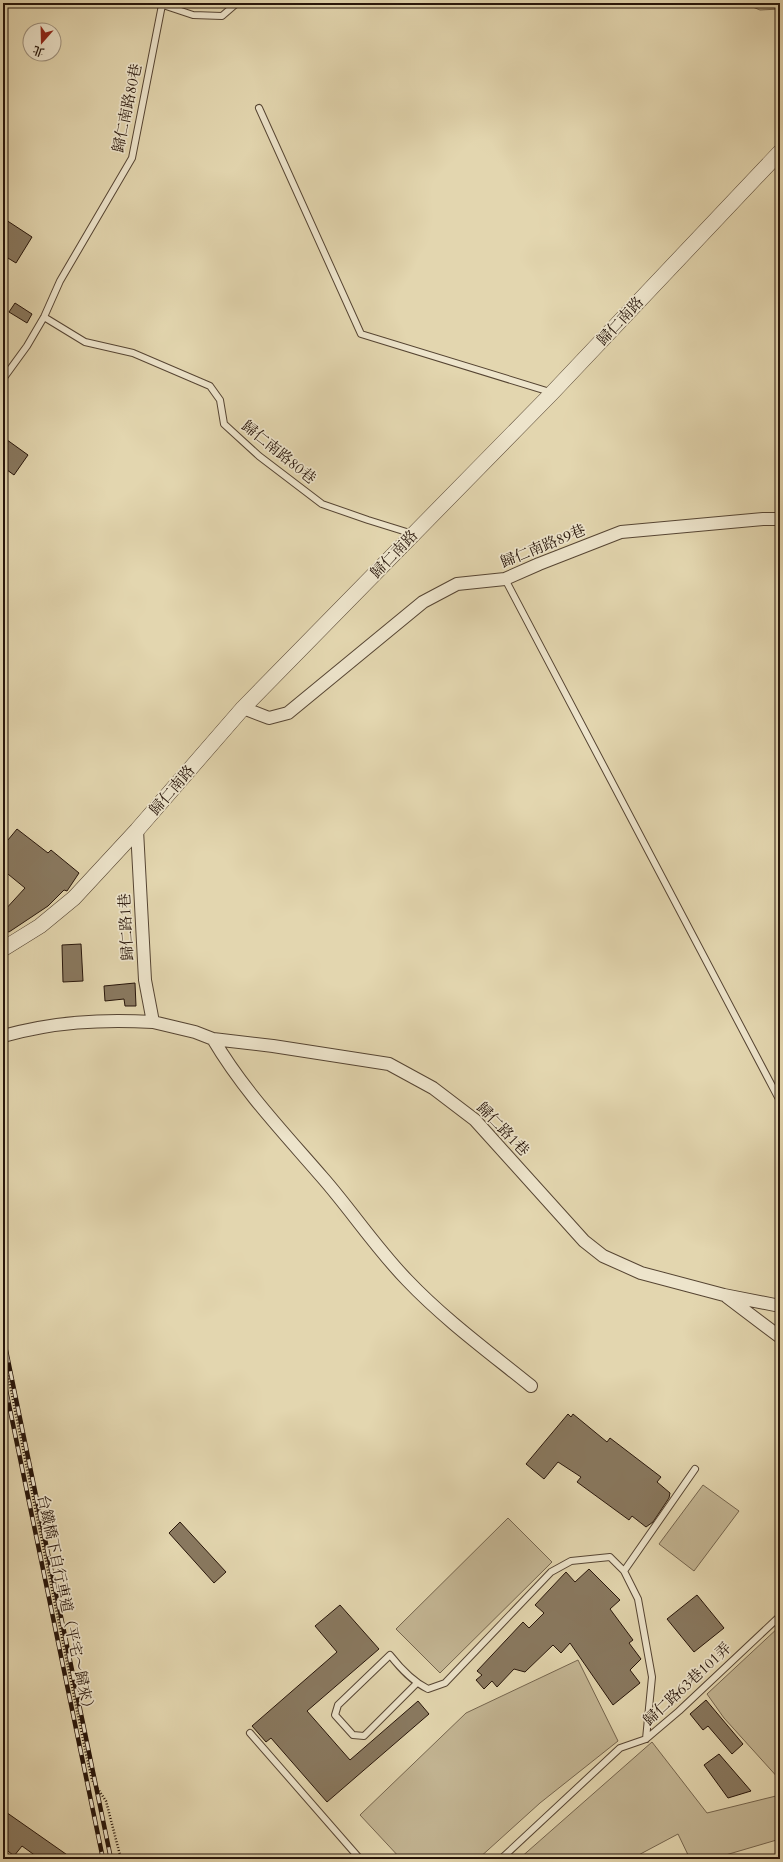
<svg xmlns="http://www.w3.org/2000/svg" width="783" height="1862" font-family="Cardo,'Noto Serif TC',serif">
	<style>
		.green { fill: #c3b593; stroke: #75654e }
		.building { fill: #897960; stroke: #27150a }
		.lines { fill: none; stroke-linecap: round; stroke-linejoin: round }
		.service-casing { stroke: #564533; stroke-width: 8 }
		.minor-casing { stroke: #564533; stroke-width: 14 }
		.tertiary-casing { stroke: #564533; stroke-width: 16 }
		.path { stroke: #27150a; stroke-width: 2.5; stroke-dasharray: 1 2; stroke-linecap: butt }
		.service { stroke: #ede4cb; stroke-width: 6 }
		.minor { stroke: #ede4cb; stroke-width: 12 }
		.tertiary { stroke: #ede4cb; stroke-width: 15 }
		.rail-casing { stroke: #27150a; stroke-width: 4.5 }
		.rail { stroke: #ede4cb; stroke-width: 3; stroke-dasharray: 9; stroke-linecap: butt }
		.labels { text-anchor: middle; stroke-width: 3.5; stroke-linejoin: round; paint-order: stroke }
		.street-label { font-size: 15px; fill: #27150a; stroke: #ede4cb }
	</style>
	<rect width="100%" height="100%" fill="#e3d6af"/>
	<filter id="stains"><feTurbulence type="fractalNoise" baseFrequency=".005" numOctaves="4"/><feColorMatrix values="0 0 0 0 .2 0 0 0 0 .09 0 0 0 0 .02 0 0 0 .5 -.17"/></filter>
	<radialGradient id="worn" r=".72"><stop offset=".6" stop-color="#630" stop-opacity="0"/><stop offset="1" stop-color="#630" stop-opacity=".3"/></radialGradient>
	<!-- green -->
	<path class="green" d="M 743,3 L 780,3 L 780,9 L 760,10 Z
		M 703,1485 L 739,1511 L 694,1571 L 659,1544 Z
		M 508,1518 L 552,1562 L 440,1673 L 396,1629 Z
		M 780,1626 L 780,1780 L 724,1718 L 707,1694 Z
		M 578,1660 L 618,1741 L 540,1803 L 478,1859 L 401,1859 L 360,1815 L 466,1713 Z
		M 652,1742 L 707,1813 L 780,1795 L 780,1839 L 712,1859 L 690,1859 L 678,1834 L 631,1859 L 519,1859 Z"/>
	<!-- building -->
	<path class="building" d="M 3,218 L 32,237 L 16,263 L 3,255 Z
		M 15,303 L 32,314 L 27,323 L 9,312 Z
		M 3,437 L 28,455 L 14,475 L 3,467 Z
		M 17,829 L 48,853 L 51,850 L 79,873 L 67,891 L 64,890 L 48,906 L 9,932 L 3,930 L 3,912 L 25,888 L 3,870 L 3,846 Z
		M 81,944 L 83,981 L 63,982 L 62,945 Z
		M 135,983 L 136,1006 L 125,1006 L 124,999 L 105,1001 L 104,986 Z
		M 568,1414 L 571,1417 L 573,1414 L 607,1442 L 610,1438 L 661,1477 L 657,1482 L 670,1493 L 669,1498 L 653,1522 L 646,1527 L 632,1516 L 629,1520 L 577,1482 L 581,1477 L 558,1462 L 544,1479 L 526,1464 Z
		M 180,1522 L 226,1572 L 214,1583 L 169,1533 Z
		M 589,1569 L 620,1600 L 610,1609 L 633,1640 L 629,1643 L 641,1659 L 630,1670 L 640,1683 L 613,1705 L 570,1643 L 561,1653 L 553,1645 L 525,1672 L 514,1669 L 497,1687 L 492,1681 L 484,1689 L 476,1680 L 482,1675 L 477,1671 L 523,1622 L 529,1628 L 544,1613 L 535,1605 L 566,1572 L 575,1582 Z
		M 697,1595 L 724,1628 L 694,1652 L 667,1619 Z
		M 340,1605 L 379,1649 L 307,1711 L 350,1760 L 418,1701 L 429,1714 L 327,1802 L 271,1738 L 266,1742 L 252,1726 L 337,1652 L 315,1626 Z
		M 706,1700 L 743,1744 L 732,1754 L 708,1726 L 703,1730 L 690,1714 Z
		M 719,1754 L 751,1791 L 728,1798 L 704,1765 Z
		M 3,1810 L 73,1859 L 40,1859 L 22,1846 L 14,1856 L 3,1847 Z"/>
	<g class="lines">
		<!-- service casing -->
		<g class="service-casing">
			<path id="service" d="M 157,3 L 193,15 L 222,16 L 237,3
				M 259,108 L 361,334 L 550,392
				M 44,317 L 85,342 L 133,353 L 210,386 L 220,400 L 224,424 L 259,456 L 322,504 L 368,520 L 413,534
				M 3,379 L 27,346 L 44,317 L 60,281 L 132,158 L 162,5
				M 505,579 L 780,1101
				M 624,1571 L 695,1469
				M 417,1683 L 364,1736 L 353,1735 L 335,1715 L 338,1705 L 390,1655 C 401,1669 412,1681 428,1689 L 445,1683 L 551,1572 L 571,1561 L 610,1557 L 624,1571 L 638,1599 L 652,1677 L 646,1739
				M 250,1733 L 360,1859
				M 501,1859 L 620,1748 L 646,1739 L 679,1711 L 780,1616"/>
		</g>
		<!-- minor casing -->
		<g class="minor-casing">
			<path id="minor" d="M 243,708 L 269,718 L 288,713 L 423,602 L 457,584 L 505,579 L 539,564 L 621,532 L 763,519 L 780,519
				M 137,830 L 145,980 L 153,1022 L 195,1032 L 213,1039 L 273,1046 L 389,1064 L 433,1088 L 475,1120 L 584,1241 L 603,1256 L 641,1273 L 724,1295 L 780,1306
				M 3,1036 C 54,1022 100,1019 153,1022
				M 213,1039 C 243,1090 284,1133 322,1177 C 351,1210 376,1248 407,1280 C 444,1319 489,1352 531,1386
				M 727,1297 L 780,1337"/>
		</g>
		<!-- tertiary casing -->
		<g class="tertiary-casing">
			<path id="tertiary" d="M 3,949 L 40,926 L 74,898 L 137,830 L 243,708 L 552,393 L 780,152"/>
		</g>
		<!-- path -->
		<path class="path" d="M 3,1352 L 86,1754 L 92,1780 L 106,1801 L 121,1859"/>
		<!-- service -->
		<use href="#service" class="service"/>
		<!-- minor -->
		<use href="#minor" class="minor"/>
		<!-- tertiary -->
		<use href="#tertiary" class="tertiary"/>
		<!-- rail casing -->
		<g class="rail-casing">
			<path id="rail" d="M 3,1336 L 111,1859
				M 3,1376 L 103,1859"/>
		</g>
		<!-- rail -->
		<use href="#rail" class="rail"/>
	</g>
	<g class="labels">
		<!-- street labels -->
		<g class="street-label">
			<text transform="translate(127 108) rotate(-78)" y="5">歸仁南路80巷</text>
			<text transform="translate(620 321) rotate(-47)" y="5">歸仁南路</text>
			<text transform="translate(279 452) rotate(39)" y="5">歸仁南路80巷</text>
			<text transform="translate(543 546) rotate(-22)" y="5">歸仁南路89巷</text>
			<text transform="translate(394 554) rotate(-46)" y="5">歸仁南路</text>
			<text transform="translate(172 790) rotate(-49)" y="5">歸仁南路</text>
			<text transform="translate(126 927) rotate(-93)" y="5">歸仁路1巷</text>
			<text transform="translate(503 1129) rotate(46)" y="5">歸仁路1巷</text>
			<text transform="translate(66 1605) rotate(78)" y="5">台鐵橋下自行車道（平宅～歸來）</text>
			<text transform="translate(687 1684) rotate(-43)" y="5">歸仁路63巷101弄</text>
		</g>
	</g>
	<!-- margin -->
	<rect width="783" height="1862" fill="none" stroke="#e3d6af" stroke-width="16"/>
	<rect x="4" y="4" width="775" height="1854" fill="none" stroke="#27150a" stroke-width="2"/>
	<rect x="8" y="8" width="767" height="1846" fill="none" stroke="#27150a"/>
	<!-- north arrow -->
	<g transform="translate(42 42) rotate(200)"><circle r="19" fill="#ede4cb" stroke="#9e917e"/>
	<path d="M0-3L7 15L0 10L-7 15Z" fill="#8f2418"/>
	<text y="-6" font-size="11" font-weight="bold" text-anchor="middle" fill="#27150a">北</text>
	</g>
	<rect width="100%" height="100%" filter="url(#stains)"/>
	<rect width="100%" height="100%" fill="url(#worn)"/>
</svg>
